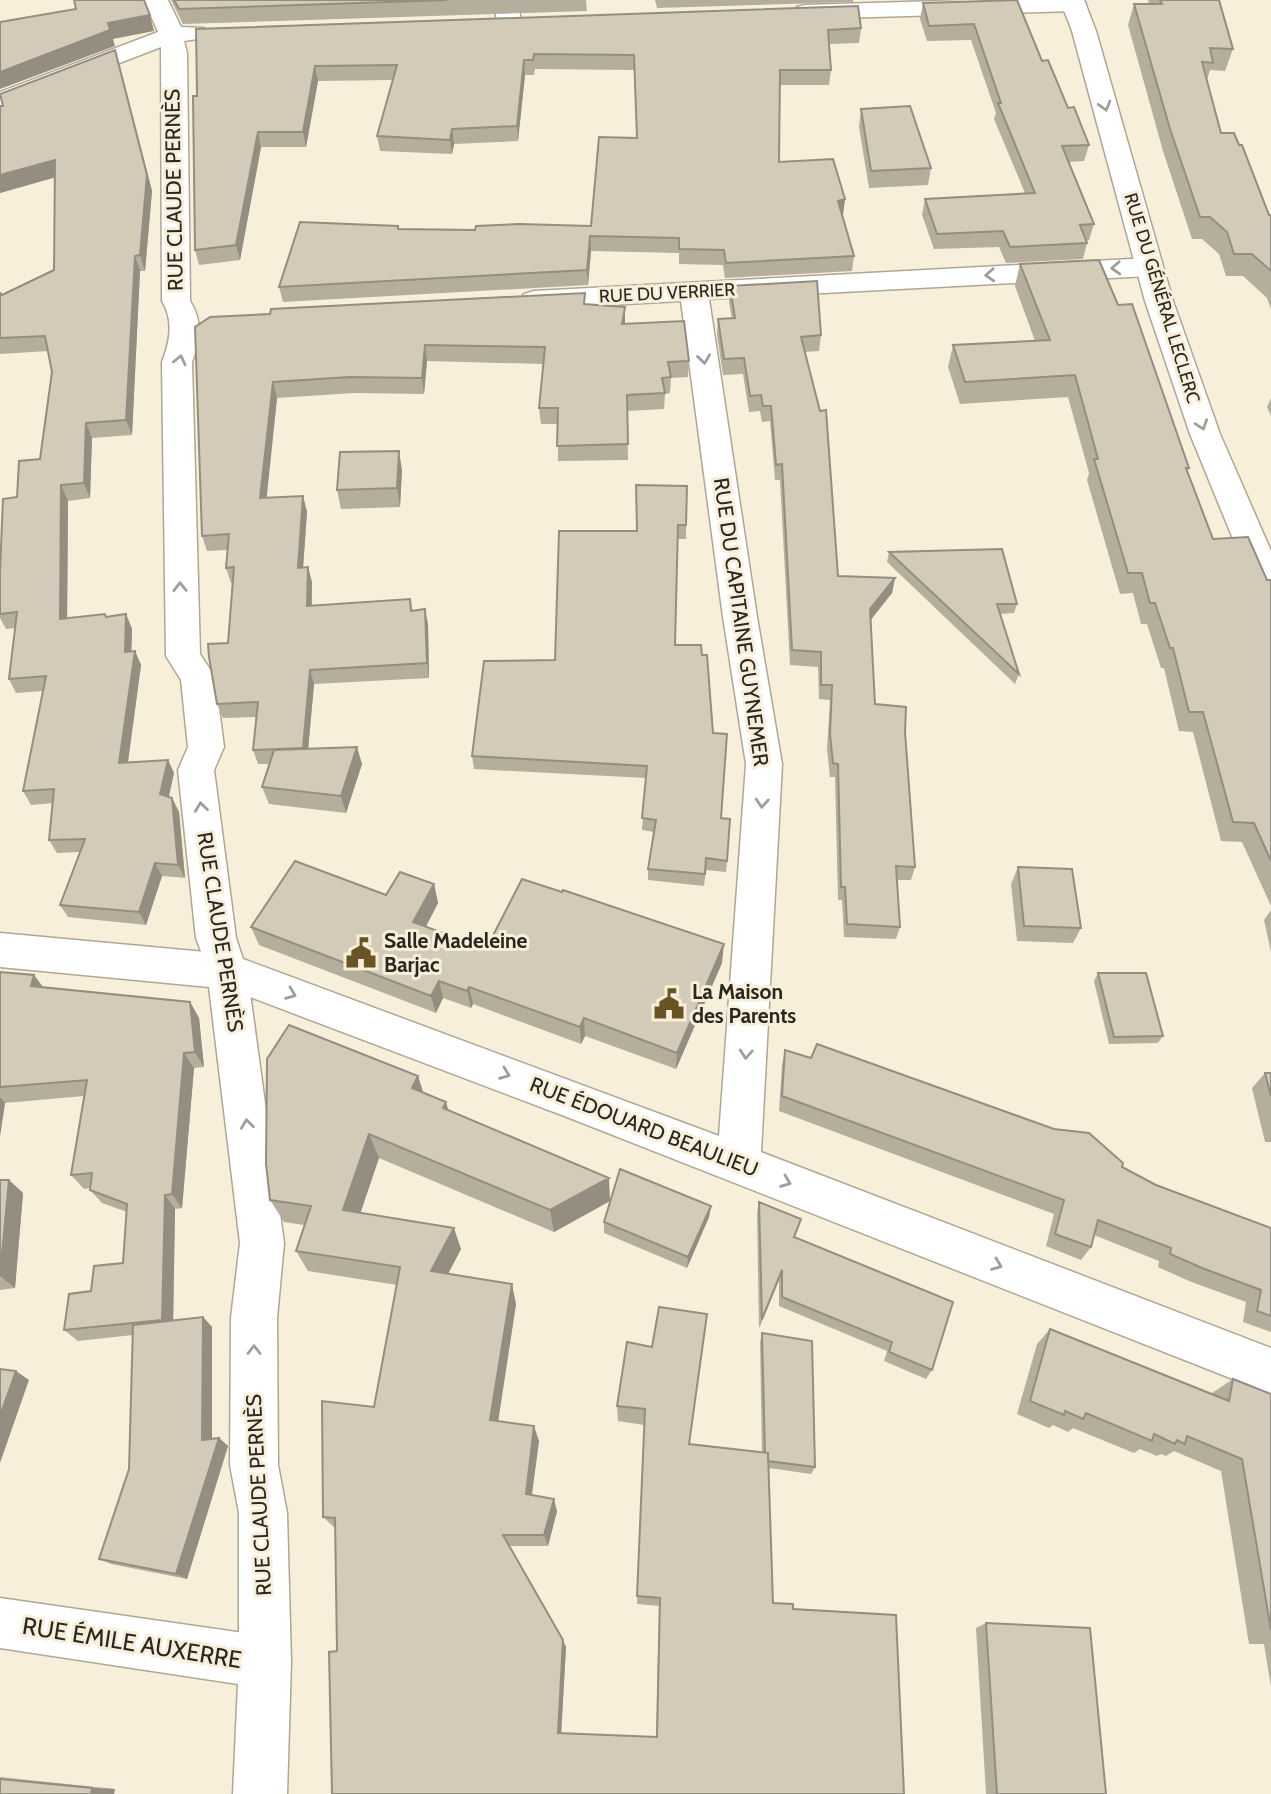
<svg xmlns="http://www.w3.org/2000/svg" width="1271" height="1794" font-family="Cabin,sans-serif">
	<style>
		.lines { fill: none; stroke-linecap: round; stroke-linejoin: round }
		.street-casing { stroke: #afa694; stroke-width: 3 }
		.secondary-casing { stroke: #afa694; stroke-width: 3 }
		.street { fill: #fff; fill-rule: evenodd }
		.secondary { fill: #fff; fill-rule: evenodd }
		.wall { fill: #b5ae9d }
		.shaded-wall { fill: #948d80 }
		.building { fill: #d3cab7; stroke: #948d80; stroke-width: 2 }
		.oneway { stroke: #9f9e9b }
		.labels { text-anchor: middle; stroke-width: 6; stroke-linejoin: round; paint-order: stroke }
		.far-street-label { font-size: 18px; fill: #2a2720; stroke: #f8efdb }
		.street-label { font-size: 21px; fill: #2a2720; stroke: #f8efdb }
		.poi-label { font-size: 21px; font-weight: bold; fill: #2a2720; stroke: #f8efdb; text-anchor: start }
		.near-street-label { font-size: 24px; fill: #2a2720; stroke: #f8efdb }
	</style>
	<rect width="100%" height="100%" fill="#f8efdb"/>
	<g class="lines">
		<!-- street casing -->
		<g class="street-casing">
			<path id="street" d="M 144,0 L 168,0 L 181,27 L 204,28 L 207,33 L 204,38 L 184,41 L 187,53 L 190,301 C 203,321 200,341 192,362 L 200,654 L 215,677 L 224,747 L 214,770 L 236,938 L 243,959 L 719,1136 L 746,764 L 723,617 L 681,301 L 534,309 L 524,306 L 520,300 L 524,294 L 534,291 L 1149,258 L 1159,261 L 1163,267 L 1159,273 L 1149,276 L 709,299 L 757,617 L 782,764 L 761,1152 L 1271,1348 L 1271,1394 L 567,1117 L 213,983 L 196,938 L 178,770 L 188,747 L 181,680 L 166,656 L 162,362 C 170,341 174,321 162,301 L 161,47 L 0,109 L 0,92 L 158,32 Z
				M 494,0 L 518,0 L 521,23 L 517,28 L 509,30 L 501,28 L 497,23 Z
				M 970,0 L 1083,0 L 1086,4 L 1082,9 L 1074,11 L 805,19 L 797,17 L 793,12 L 797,7 L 805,5 Z
				M 0,1598 L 265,1636 L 283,1644 L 291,1662 L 283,1680 L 265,1688 L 0,1648 Z"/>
		</g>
		<!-- secondary casing -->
		<g class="secondary-casing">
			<path id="secondary" d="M 1060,0 L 1084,0 L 1096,31 L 1173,301 L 1220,434 L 1271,551 L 1271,602 L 1259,599 L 1254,590 L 1190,434 L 1145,301 L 1072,31 Z
				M 0,933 L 227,954 L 241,959 L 247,971 L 284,1243 L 277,1318 L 278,1465 L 287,1513 L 291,1662 L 287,1794 L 233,1794 L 239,1662 L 239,1513 L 230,1465 L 231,1318 L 240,1243 L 209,987 L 0,967 Z"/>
		</g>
		<!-- street -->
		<use href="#street" class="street"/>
		<!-- secondary -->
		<use href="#secondary" class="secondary"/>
	</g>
	<!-- wall -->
	<path class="wall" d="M 171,0 L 586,0 L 587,11 L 183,24 Z
		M 655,0 L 853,0 L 853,2 L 657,8 Z
		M 1017,0 L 1042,61 L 1089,145 L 1084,161 L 1069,162 L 1094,224 L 1089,240 L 1086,241 L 1087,243 L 1083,259 L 1006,263 L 999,247 L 934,249 L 922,215 L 925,199 L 1025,193 L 994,119 L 996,113 L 971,40 L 927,41 L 920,19 L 923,3 Z
		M 1148,0 L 1219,0 L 1233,49 L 1225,71 L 1210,70 L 1207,80 L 1221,133 L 1269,215 L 1271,215 L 1271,309 L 1267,298 L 1243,276 L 1226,276 L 1219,254 L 1202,239 L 1192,239 L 1163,151 L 1128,25 L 1134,4 L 1149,4 Z
		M 861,28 L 859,43 L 829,44 L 831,70 L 829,85 L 780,85 L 779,162 L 845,199 L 843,214 L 842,215 L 854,256 L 852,271 L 725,278 L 723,265 L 679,264 L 679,253 L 591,251 L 588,285 L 283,302 L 279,287 L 398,226 L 399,229 L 475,230 L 591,226 L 637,138 L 634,70 L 535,69 L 534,75 L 525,75 L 518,141 L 454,144 L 452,154 L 380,151 L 377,136 L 393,80 L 318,81 L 306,147 L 261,147 L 240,260 L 199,265 L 195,250 L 197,96 L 196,29 Z
		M 120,66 L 152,191 L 145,271 L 140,271 L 132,435 L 92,438 L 90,498 L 68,501 L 67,618 L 107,617 L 126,614 L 132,629 L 131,651 L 135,651 L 141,665 L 128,762 L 168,760 L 174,773 L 169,797 L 172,798 L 179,812 L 185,878 L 162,876 L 146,925 L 68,917 L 60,905 L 80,852 L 57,853 L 49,840 L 53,803 L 31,805 L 23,791 L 43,691 L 16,693 L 9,679 L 15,628 L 6,629 L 0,618 L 0,571 L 17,497 L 40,459 L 52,372 L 48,351 L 0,354 L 0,293 L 2,295 L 54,270 L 55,177 L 0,193 Z
		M 861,109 L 931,168 L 928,185 L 869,188 L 859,127 Z
		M 1020,264 L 1189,468 L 1187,472 L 1213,539 L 1267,580 L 1271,580 L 1271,906 L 1242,842 L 1221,841 L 1193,732 L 1179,731 L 1164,668 L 1161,668 L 1147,624 L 1141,624 L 1133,593 L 1120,594 L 1087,480 L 1089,473 L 1068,397 L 960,404 L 948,367 L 953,345 L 1035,341 L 1015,286 Z
		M 730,286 L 821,335 L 819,351 L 805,352 L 838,576 L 895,578 L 892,593 L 871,620 L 875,704 L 905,732 L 915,867 L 911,880 L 897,880 L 900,927 L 896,939 L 844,937 L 842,900 L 838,900 L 835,777 L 830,777 L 827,749 L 830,700 L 819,699 L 818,667 L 790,665 L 780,480 L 775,480 L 770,421 L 762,422 L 760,411 L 749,412 L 743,374 L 723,375 L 717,335 L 718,319 L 732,319 L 729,302 Z
		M 585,293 L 585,304 L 625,324 L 689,361 L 688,377 L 671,378 L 670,393 L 665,394 L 664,409 L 627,411 L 628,460 L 558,461 L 558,424 L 541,424 L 539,408 L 543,364 L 427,361 L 424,394 L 354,393 L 277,398 L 266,498 L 303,496 L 307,512 L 303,567 L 312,582 L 312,606 L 410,599 L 413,611 L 428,624 L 429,678 L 314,684 L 308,749 L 362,764 L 346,813 L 269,804 L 262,787 L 270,764 L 258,764 L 253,750 L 256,717 L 223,718 L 217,704 L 228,643 L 232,583 L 231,583 L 226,568 L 227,550 L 207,551 L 202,536 L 270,314 Z
		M 1271,398 L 1271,416 L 1267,407 Z
		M 402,470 L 400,507 L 341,509 L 337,490 Z
		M 687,486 L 686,539 L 677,539 L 675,645 L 702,655 L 713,733 L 721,818 L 727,861 L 726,872 L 706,870 L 704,886 L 648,880 L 648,869 L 654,832 L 642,830 L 646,778 L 474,769 L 472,756 L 555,660 L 636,531 Z
		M 889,552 L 1017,604 L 1014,613 L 1000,614 L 1019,674 L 1015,684 L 887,562 Z
		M 1018,867 L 1081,928 L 1073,943 L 1017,941 L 1011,884 Z
		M 434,884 L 438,903 L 426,927 L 486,949 L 722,963 L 676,1069 L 585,1036 L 581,1044 L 473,1004 L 471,1008 L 443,998 L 436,1013 L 259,945 L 251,927 Z
		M 1271,910 L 1271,952 L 1264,920 Z
		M 0,972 L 34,975 L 43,988 L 190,1002 L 199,1018 L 204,1067 L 194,1068 L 182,1208 L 175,1209 L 173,1321 L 203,1317 L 212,1327 L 212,1439 L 219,1438 L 228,1446 L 187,1579 L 111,1564 L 99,1559 L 129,1469 L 133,1335 L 78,1341 L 64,1330 L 91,1291 L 123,1263 L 127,1212 L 102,1203 L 90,1190 L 90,1188 L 84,1189 L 71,1175 L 84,1096 L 5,1103 L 0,1136 Z
		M 1098,973 L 1163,1036 L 1158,1043 L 1109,1044 L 1094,981 Z
		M 785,1050 L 1122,1167 L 1156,1185 L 1271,1228 L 1271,1332 L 1243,1322 L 1246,1302 L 1189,1281 L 1158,1267 L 1159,1261 L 1094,1235 L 1091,1247 L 1081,1260 L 1046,1246 L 1054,1214 L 779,1111 L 782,1065 Z
		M 1265,1073 L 1271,1073 L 1271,1142 L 1265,1142 L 1252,1088 Z
		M 418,1076 L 423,1092 L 449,1111 L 610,1201 L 711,1206 L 709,1217 L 687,1268 L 604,1233 L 604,1222 L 610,1201 L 554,1232 L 379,1158 L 360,1213 L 461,1249 L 448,1274 L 516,1304 L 498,1421 L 539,1441 L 532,1495 L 557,1511 L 548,1546 L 509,1546 L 566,1647 L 561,1733 L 656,1737 L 659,1606 L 637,1604 L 644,1425 L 618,1421 L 617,1406 L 627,1342 L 689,1444 L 762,1453 L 760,1342 L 762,1333 L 815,1467 L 811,1474 L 769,1468 L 773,1603 L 793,1609 L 904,1794 L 332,1794 L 337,1651 L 335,1528 L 323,1517 L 374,1407 L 397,1285 L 308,1271 L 296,1251 L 304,1225 L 284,1222 L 270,1200 Z
		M 0,1180 L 9,1180 L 23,1193 L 15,1288 L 0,1290 Z
		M 759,1202 L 801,1219 L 795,1237 L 932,1370 L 926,1379 L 884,1361 L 887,1351 L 779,1306 L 779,1280 L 759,1328 L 757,1213 Z
		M 1050,1329 L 1212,1395 L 1212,1393 L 1233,1379 L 1271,1394 L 1271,1687 L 1264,1644 L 1249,1644 L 1221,1471 L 1174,1451 L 1166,1456 L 1161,1454 L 1157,1456 L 1140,1449 L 1134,1453 L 1073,1428 L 1068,1432 L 1053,1425 L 1049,1428 L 1017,1414 L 1037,1344 Z
		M 986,1623 L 1106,1794 L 986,1794 L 976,1628 Z
		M 0,1777 L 115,1789 L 114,1794 L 0,1794 Z"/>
	<!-- shaded-wall -->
	<path class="shaded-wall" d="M 150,15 L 154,31 L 113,39 L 115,46 L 0,89 L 0,72 L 108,23 Z
		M 115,50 L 152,191 L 145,271 L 140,255 Z
		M 524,60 L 525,75 L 518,141 L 517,126 Z
		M 315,66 L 318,81 L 306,147 L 303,132 Z
		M 452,129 L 454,144 L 452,154 L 450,140 Z
		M 258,132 L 261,147 L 240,260 L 236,245 Z
		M 55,160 L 60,176 L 0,193 L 0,175 Z
		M 845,199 L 843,214 L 837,216 L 838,201 Z
		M 590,236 L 591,251 L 588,285 L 587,270 Z
		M 135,256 L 140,271 L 132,435 L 126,420 Z
		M 625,307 L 625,324 L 622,324 Z
		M 425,345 L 427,361 L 424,394 L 422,378 Z
		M 273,382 L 277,398 L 265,514 L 260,498 Z
		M 86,423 L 92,438 L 90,498 L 84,483 Z
		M 399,451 L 402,470 L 400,507 L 397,488 Z
		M 61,485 L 68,501 L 67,633 L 60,619 Z
		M 303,496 L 307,512 L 302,583 L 298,568 Z
		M 308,567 L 312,582 L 311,621 L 307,606 Z
		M 895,578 L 892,593 L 867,624 L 870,609 Z
		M 425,609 L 428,624 L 429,678 L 427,663 Z
		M 126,614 L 132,629 L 131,666 L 125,652 Z
		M 135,651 L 141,665 L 126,776 L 119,763 Z
		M 310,670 L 314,684 L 307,762 L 303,748 Z
		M 357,747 L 362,764 L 346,813 L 341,796 Z
		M 168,760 L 174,773 L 166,807 L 160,794 Z
		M 172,798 L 179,812 L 185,878 L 178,865 Z
		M 155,863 L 162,876 L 146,925 L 139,912 Z
		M 434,884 L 438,903 L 418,941 L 413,922 Z
		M 724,944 L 722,963 L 676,1069 L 677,1053 Z
		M 34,975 L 46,991 L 31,986 Z
		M 439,981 L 443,998 L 436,1013 L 431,996 Z
		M 469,987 L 473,1004 L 471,1008 L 467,991 Z
		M 190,1002 L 199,1018 L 204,1067 L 195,1052 Z
		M 584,1018 L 585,1036 L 581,1044 L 580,1027 Z
		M 184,1053 L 194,1068 L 182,1208 L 172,1194 Z
		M 418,1076 L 426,1102 L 412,1088 Z
		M 0,1097 L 5,1103 L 0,1136 Z
		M 446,1102 L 453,1126 L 443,1108 Z
		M 369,1134 L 379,1158 L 354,1232 L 343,1210 Z
		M 609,1178 L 610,1201 L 554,1232 L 550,1210 Z
		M 9,1180 L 23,1193 L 15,1288 L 0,1276 Z
		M 165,1195 L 175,1209 L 173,1331 L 162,1320 Z
		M 711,1206 L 709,1217 L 687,1268 L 688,1257 Z
		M 454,1228 L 461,1249 L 439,1291 L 431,1271 Z
		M 782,1270 L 779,1280 L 759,1328 L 762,1319 Z
		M 512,1284 L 516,1304 L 496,1435 L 490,1420 Z
		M 203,1317 L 212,1327 L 212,1448 L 202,1440 Z
		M 16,1371 L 29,1380 L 0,1463 L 0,1416 Z
		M 534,1426 L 539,1441 L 530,1507 L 526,1494 Z
		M 219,1438 L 228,1446 L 187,1579 L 176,1574 Z
		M 554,1499 L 557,1511 L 548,1546 L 544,1535 Z
		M 563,1640 L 566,1647 L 561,1736 L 558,1733 Z
		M 92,1788 L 115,1789 L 114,1794 L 91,1794 Z"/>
	<!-- building -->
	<path class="building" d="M 74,0 L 144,0 L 150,15 L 108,23 L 110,30 L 0,72 L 0,22 L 76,9 Z
		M 174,0 L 447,0 L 179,9 Z
		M 1017,0 L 1042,61 L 1048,60 L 1068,108 L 1074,107 L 1089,145 L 1062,146 L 1094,224 L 1080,225 L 1087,243 L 1010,247 L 1003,231 L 937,234 L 925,199 L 1035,193 L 998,103 L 1001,103 L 974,24 L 929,26 L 923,3 Z
		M 1160,0 L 1219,0 L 1233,49 L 1210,48 L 1213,63 L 1202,62 L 1221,133 L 1234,133 L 1239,145 L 1242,145 L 1269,215 L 1271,215 L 1271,271 L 1252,254 L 1234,254 L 1227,232 L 1210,217 L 1200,217 L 1170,129 L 1134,4 L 1162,4 Z
		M 858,6 L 861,28 L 828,30 L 831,70 L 780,70 L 779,162 L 833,159 L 845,199 L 838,201 L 854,256 L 726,263 L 724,250 L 679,249 L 679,238 L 590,236 L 587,270 L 279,287 L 300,222 L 398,226 L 398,229 L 475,230 L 476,226 L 519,224 L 591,226 L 599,137 L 637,138 L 634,55 L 534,54 L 533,60 L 524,60 L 517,126 L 452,129 L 450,140 L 377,136 L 397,65 L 315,66 L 303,132 L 258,132 L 236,245 L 195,250 L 193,96 L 197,96 L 196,29 Z
		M 115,50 L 147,175 L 140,255 L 135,256 L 126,420 L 86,423 L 84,483 L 61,485 L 60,619 L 105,614 L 106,617 L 126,614 L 125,652 L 135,651 L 119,763 L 168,760 L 160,794 L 172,798 L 178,865 L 155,863 L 139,912 L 60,905 L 85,839 L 49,840 L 54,789 L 23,791 L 46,676 L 9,679 L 17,612 L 0,614 L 0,571 L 3,499 L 17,497 L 19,461 L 40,459 L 52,372 L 45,336 L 0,338 L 0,293 L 2,295 L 54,270 L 55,160 L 0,175 L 0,106 L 3,106 L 0,94 Z
		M 910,106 L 931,168 L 871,171 L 861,109 Z
		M 1099,260 L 1118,305 L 1132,304 L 1189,468 L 1186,468 L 1213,539 L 1248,537 L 1267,580 L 1271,580 L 1271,861 L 1254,823 L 1233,822 L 1203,712 L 1189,712 L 1173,648 L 1170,648 L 1155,603 L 1150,603 L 1142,573 L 1128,573 L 1094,459 L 1098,459 L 1075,375 L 965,382 L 953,345 L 1050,340 L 1020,264 Z
		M 817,281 L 821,335 L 801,337 L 820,411 L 826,410 L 838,576 L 895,578 L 870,609 L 875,704 L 906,707 L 905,732 L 915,867 L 896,866 L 900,927 L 847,924 L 845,887 L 841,887 L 838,764 L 833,763 L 830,735 L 832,685 L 821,685 L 821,652 L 792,650 L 782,464 L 776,465 L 771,406 L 763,406 L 761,395 L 750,396 L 744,358 L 724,359 L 718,319 L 735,318 L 730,286 Z
		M 585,293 L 584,304 L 625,307 L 622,324 L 684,321 L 689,361 L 668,362 L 671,377 L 662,378 L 665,393 L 627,395 L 628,444 L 557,446 L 558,408 L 539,408 L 545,347 L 425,345 L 422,378 L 350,377 L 273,382 L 260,498 L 303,496 L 298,568 L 308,567 L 307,606 L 410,599 L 411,611 L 425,609 L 427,663 L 310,670 L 303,748 L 253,750 L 258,702 L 217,704 L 209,657 L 208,644 L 228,643 L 234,567 L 226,568 L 229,534 L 202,536 L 195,327 L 210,317 L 270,314 L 271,309 Z
		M 399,451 L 397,488 L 337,490 L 340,452 Z
		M 636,485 L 687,486 L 686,525 L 678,525 L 675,645 L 701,645 L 702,655 L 707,655 L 713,733 L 727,734 L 721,818 L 730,819 L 727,861 L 706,858 L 705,874 L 648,869 L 656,820 L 642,818 L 647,766 L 472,756 L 484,661 L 555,660 L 559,531 L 637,531 Z
		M 1002,549 L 1017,604 L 997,604 L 1019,674 L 889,552 Z
		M 357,747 L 341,796 L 262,787 L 274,750 Z
		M 295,861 L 386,895 L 400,872 L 434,884 L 413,922 L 486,949 L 522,879 L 562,892 L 563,890 L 724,944 L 677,1053 L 584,1018 L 580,1027 L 469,987 L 467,991 L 439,981 L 431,996 L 251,927 Z
		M 1018,867 L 1072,869 L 1081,928 L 1024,926 Z
		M 0,972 L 34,975 L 31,986 L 190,1002 L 195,1052 L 184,1053 L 172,1194 L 165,1195 L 162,1320 L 64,1330 L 69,1294 L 91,1291 L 94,1266 L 123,1263 L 127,1204 L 90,1190 L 92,1173 L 71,1175 L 87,1080 L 0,1087 Z
		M 1098,973 L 1146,973 L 1163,1036 L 1114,1037 Z
		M 289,1025 L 418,1076 L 412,1088 L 446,1102 L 443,1108 L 609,1178 L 550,1210 L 369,1134 L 343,1210 L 454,1228 L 431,1271 L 512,1284 L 490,1420 L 534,1426 L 526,1494 L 554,1499 L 544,1535 L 503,1535 L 563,1640 L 558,1733 L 657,1737 L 660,1598 L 637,1596 L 645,1409 L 617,1406 L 627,1342 L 652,1347 L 659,1307 L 707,1314 L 689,1444 L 768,1453 L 773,1603 L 793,1604 L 793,1609 L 896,1615 L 904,1794 L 332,1794 L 329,1652 L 337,1651 L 335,1518 L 323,1517 L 322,1401 L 374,1407 L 400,1267 L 296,1251 L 311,1206 L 270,1200 L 266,1164 L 267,1059 Z
		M 817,1044 L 1054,1129 L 1089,1133 L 1123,1163 L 1122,1167 L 1156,1185 L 1271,1228 L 1271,1316 L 1257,1311 L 1261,1290 L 1202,1268 L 1170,1254 L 1171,1248 L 1098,1220 L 1091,1247 L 1055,1234 L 1064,1200 L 782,1096 L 785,1050 L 811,1058 Z
		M 1265,1073 L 1271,1073 L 1271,1096 Z
		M 620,1169 L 711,1206 L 688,1257 L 604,1222 Z
		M 0,1180 L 9,1180 L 0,1276 Z
		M 759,1202 L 801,1219 L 794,1237 L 953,1302 L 932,1370 L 889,1352 L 892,1342 L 782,1297 L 782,1270 L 762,1319 Z
		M 203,1317 L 202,1440 L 219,1438 L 176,1574 L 99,1559 L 129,1469 L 133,1325 Z
		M 1050,1329 L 1229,1401 L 1233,1379 L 1271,1394 L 1271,1630 L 1242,1459 L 1187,1436 L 1185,1444 L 1177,1440 L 1175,1444 L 1154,1434 L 1152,1441 L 1086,1413 L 1083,1419 L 1065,1411 L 1064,1415 L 1030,1401 Z
		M 762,1333 L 812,1341 L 815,1467 L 768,1461 L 768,1453 L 765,1453 Z
		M 0,1369 L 16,1371 L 0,1416 Z
		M 986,1623 L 1090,1628 L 1106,1794 L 997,1794 Z
		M 0,1779 L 92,1788 L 91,1794 L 0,1794 Z"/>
	<!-- one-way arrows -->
	<defs><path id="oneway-chevron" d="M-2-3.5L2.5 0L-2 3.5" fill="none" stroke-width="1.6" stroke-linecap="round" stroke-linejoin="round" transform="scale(1.75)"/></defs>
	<g class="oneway">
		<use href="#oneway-chevron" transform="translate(1105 106) rotate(74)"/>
		<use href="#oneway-chevron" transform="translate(1116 268) rotate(177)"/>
		<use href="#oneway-chevron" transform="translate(990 275) rotate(177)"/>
		<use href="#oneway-chevron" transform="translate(704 359) rotate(82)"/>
		<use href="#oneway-chevron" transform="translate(180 360) rotate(-77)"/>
		<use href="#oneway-chevron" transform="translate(1202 425) rotate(71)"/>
		<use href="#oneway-chevron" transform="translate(180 587) rotate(-91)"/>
		<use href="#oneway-chevron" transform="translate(762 803) rotate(94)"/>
		<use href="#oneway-chevron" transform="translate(201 807) rotate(-97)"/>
		<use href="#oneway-chevron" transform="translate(291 994) rotate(21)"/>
		<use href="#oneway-chevron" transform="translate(746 1054) rotate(94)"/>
		<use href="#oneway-chevron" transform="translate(505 1074) rotate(21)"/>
		<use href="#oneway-chevron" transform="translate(247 1124) rotate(-97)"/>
		<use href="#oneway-chevron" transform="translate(786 1182) rotate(21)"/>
		<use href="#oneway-chevron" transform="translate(997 1265) rotate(21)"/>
		<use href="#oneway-chevron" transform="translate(254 1350) rotate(-90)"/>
	</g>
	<!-- icons -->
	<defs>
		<g id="civic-bare" transform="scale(2.415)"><path d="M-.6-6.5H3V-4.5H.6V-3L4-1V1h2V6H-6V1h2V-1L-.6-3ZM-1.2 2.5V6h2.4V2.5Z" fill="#695423" stroke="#f8efdb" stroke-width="2.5" paint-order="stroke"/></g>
	</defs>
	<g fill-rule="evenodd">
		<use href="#civic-bare" x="361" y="953"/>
		<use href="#civic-bare" x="669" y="1004"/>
	</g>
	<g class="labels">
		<!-- far-street labels -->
		<g class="far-street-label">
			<text transform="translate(667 293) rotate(-3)" y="6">RUE DU VERRIER</text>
			<text transform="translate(1162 298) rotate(73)" y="6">RUE DU GÉNÉRAL LECLERC</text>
		</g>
		<!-- street labels -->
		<g class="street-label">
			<text transform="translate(174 190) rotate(-91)" y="7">RUE CLAUDE PERNÈS</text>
			<text transform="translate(741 622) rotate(82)" y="7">RUE DU CAPITAINE GUYNEMER</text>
			<text transform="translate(220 932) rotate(81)" y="7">RUE CLAUDE PERNÈS</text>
			<text transform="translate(644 1127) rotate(21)" y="7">RUE ÉDOUARD BEAULIEU</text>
			<text transform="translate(259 1495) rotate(-93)" y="7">RUE CLAUDE PERNÈS</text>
		</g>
		<!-- poi labels -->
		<g class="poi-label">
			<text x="384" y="948">Salle Madeleine<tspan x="384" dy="24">Barjac</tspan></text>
			<text x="692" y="999">La Maison<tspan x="692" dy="24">des Parents</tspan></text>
		</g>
		<!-- near-street labels -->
		<g class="near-street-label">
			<text transform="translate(132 1643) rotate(9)" y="8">RUE ÉMILE AUXERRE</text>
		</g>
	</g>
</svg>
